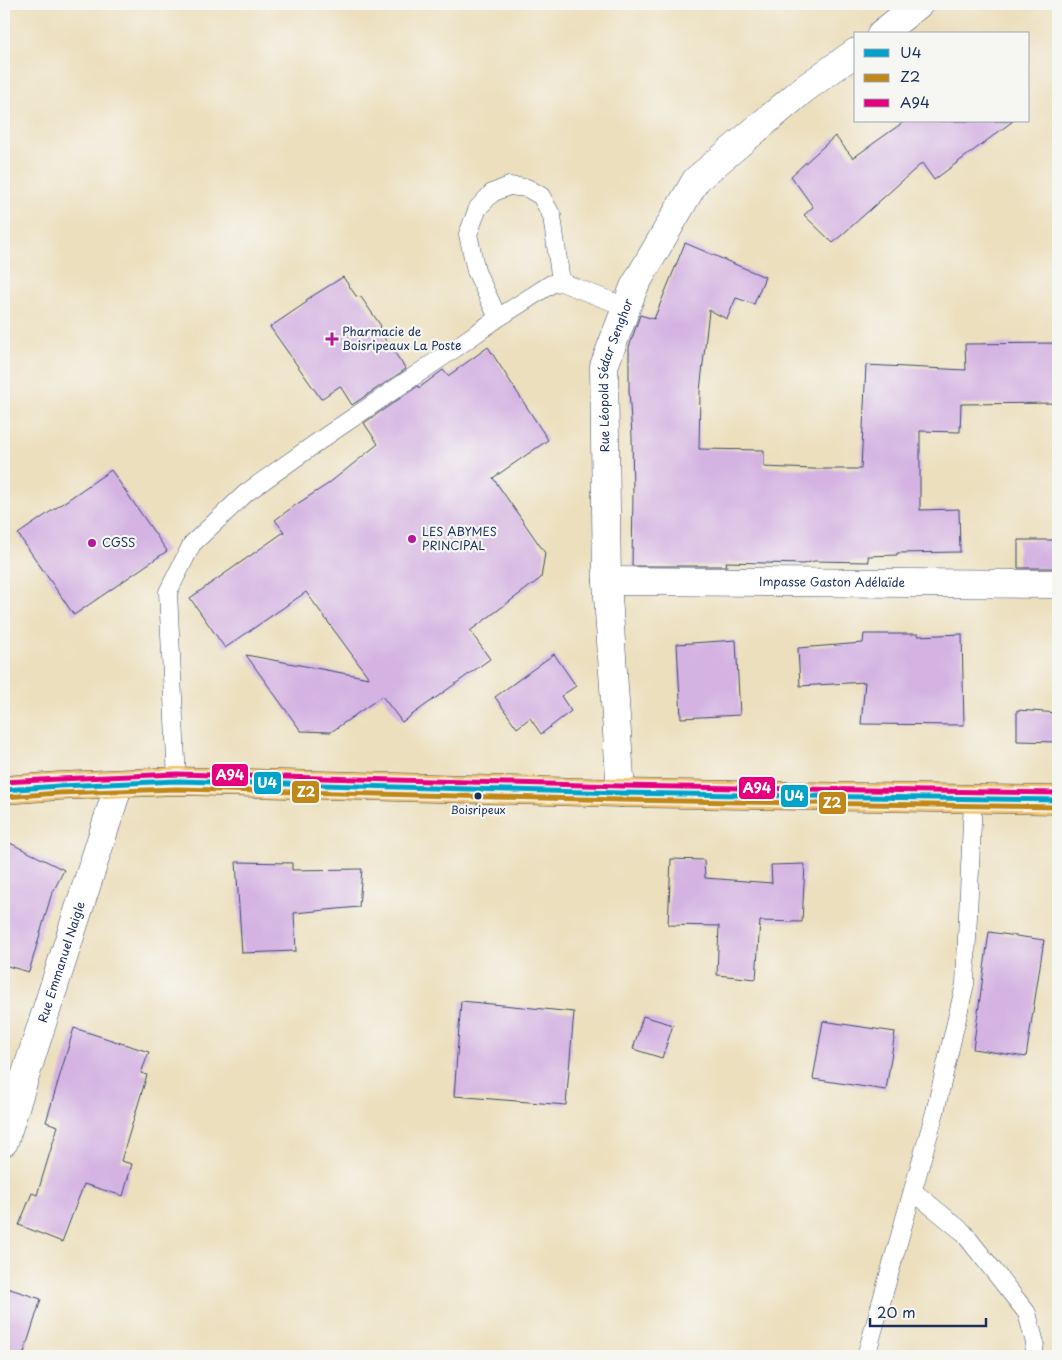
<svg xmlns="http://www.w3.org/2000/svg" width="1062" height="1360" font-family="'Playpen Sans',sans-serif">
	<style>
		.building { fill: #d4b3e2 }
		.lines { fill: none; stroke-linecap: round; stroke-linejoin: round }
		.service-casing { stroke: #3a496c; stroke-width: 19 }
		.minor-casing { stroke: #3a496c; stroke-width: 29 }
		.primary-casing { stroke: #3a496c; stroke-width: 29 }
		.service { stroke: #fff; stroke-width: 18 }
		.minor { stroke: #fff; stroke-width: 28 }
		.primary { stroke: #f2c36a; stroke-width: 28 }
		.bus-1-casing { stroke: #f6f6f2; stroke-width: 9 }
		.bus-2-casing { stroke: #f6f6f2; stroke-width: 9 }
		.bus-3-casing { stroke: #f6f6f2; stroke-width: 9 }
		.bus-1 { stroke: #01a3c8; stroke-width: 5 }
		.bus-2 { stroke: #c08818; stroke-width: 5 }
		.bus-3 { stroke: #e5007d; stroke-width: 5 }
		.poi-dot { fill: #b5179e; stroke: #f6f6f2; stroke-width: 2 }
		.bus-dot { fill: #1b2f5e; stroke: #f6f6f2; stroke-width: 2 }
		.labels { text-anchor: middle; stroke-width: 4.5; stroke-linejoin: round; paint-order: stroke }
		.bus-label { font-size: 11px; fill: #1b2f5e; stroke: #f6f6f2 }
		.poi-label { font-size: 12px; fill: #1b2f5e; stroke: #f6f6f2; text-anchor: start }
		.street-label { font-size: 12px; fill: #1b2f5e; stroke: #f6f6f2 }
		.line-badge { stroke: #f6f6f2; stroke-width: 2 }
		.badge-label { font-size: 14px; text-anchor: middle; font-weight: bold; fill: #fff }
	</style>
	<rect width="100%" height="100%" fill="#f6f6f2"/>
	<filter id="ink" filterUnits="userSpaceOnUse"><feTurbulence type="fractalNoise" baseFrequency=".02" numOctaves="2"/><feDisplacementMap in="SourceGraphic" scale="10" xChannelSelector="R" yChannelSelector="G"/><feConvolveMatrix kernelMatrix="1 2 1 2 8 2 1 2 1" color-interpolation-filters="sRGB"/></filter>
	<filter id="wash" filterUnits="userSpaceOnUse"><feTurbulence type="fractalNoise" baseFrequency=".0096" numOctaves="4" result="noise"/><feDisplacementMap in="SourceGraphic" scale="20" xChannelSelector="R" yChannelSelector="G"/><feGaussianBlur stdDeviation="1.12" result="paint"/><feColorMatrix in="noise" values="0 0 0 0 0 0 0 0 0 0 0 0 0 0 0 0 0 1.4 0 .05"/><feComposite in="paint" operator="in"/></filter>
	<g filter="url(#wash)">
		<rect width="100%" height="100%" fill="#ecdfbd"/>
		<g id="blocks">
			<!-- building -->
			<path class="building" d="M 905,121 L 1013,121 L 934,180 L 922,163 L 833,243 L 804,215 L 813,207 L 791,176 L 835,136 L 853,158 Z
				M 685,243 L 765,277 L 754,304 L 736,298 L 727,319 L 709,310 L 700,391 L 699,449 L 764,450 L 764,467 L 812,469 L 861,469 L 866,365 L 966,370 L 965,344 L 1058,343 L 1058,403 L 961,404 L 960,432 L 920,431 L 920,510 L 959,509 L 960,552 L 897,553 L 897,555 L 868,556 L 869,562 L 814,561 L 803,564 L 726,562 L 727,566 L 632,566 L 633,492 L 632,436 L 629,390 L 629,347 L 640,315 L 654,319 Z
				M 343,277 L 356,296 L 361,297 L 381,326 L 378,329 L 406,369 L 352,405 L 340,386 L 321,399 L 270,327 L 307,302 L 306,300 Z
				M 488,347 L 548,440 L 493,478 L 545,553 L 541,578 L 470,631 L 490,659 L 402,722 L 382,696 L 331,732 L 301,731 L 246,655 L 369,678 L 306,592 L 225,648 L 190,598 L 284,532 L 275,520 L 294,506 L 328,484 L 378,444 L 364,423 L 418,386 L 419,388 L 443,370 L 448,376 Z
				M 111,470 L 167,551 L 74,615 L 18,534 Z
				M 1018,540 L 1054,540 L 1054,568 L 1018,568 Z
				M 864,634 L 918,634 L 918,636 L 962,634 L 964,725 L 861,724 L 865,682 L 800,686 L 798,648 L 863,643 Z
				M 736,640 L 740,715 L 681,718 L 677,644 Z
				M 554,654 L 576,686 L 561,696 L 571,711 L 541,734 L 530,718 L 517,728 L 495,697 Z
				M 1017,710 L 1058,713 L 1058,742 L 1017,741 Z
				M 4,840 L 64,870 L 51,896 L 29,972 L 4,965 Z
				M 671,859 L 704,860 L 705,878 L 772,883 L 771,865 L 805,864 L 802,922 L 760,921 L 756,979 L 717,975 L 719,926 L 668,925 Z
				M 236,862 L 292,863 L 292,870 L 362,869 L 359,907 L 294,913 L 296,951 L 242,953 Z
				M 989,932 L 1044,940 L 1026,1057 L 973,1049 Z
				M 461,1001 L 574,1012 L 566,1105 L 454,1096 Z
				M 643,1016 L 673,1025 L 662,1058 L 633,1049 Z
				M 823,1021 L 895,1032 L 886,1090 L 813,1079 Z
				M 74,1028 L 149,1052 L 141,1073 L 147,1075 L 121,1161 L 132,1164 L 123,1196 L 84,1184 L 62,1242 L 19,1225 L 32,1193 L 37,1195 L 58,1126 L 46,1122 Z
				M 4,1287 L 41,1299 L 23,1356 L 4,1356 Z"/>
		</g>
	</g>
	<g filter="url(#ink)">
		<use href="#blocks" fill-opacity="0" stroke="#3a496c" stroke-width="1"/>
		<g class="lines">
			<!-- service casing -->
			<g class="service-casing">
				<path id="service" d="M 498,318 L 476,271 L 468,234 L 478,208 L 492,193 L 509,186 L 527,188 L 541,196 L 552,216 L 561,282
					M 177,781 L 168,592 L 192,544 L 246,493 L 329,434 L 454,349 L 498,318 L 551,284 L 561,282 L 626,307
					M 913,1191 L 963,1232 L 1027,1313 L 1035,1343 L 1033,1356
					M 866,1356 L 935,1112 L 965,984 L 973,799"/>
			</g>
			<!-- minor casing -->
			<g class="minor-casing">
				<g id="minor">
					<path d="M 881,34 L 919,4"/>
					<path id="s1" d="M 607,581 L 1058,584"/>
					<path id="s2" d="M 621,793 L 607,581 L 604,366 L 634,287 L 696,180 L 804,89 L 856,52"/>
					<path id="s3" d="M 4,1142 L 119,784"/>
				</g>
			</g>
			<!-- primary casing -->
			<g class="primary-casing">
				<path id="primary" d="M 4,790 L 59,786 L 177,781 L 621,793 L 1058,800"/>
			</g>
			<!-- service -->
			<use href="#service" class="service"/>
			<!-- minor -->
			<use href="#minor" class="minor"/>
			<!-- primary -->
			<use href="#primary" class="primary"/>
			<!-- bus-1 casing -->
			<g class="bus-1-casing">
				<path id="bus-1" d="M 4,790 L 59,786 L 177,781 L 621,793 L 1058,800"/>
			</g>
			<!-- bus-2 casing -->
			<g class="bus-2-casing">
				<path id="bus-2" d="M 5,797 L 59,793 L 177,789 L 621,800 L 1058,807"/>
			</g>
			<!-- bus-3 casing -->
			<g class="bus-3-casing">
				<path id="bus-3" d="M 4,782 L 59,779 L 177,774 L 621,786 L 1058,793"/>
			</g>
			<!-- bus-1 -->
			<use href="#bus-1" class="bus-1"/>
			<!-- bus-2 -->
			<use href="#bus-2" class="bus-2"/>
			<!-- bus-3 -->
			<use href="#bus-3" class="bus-3"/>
		</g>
	</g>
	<!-- markers -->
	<g class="poi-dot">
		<path d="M329.5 331.5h5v5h5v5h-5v5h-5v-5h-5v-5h5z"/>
		<circle cx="412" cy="539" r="5"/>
		<circle cx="92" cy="543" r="5"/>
	</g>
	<circle class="bus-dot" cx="478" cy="796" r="4.5"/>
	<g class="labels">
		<!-- bus labels -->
		<g class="bus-label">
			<text x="478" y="814">Boisripeux</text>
		</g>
		<!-- poi labels -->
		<g class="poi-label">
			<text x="342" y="336">Pharmacie de<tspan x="342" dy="14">Boisripeaux La Poste</tspan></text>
			<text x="422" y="536">LES ABYMES<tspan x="422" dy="14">PRINCIPAL</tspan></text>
			<text x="102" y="547">CGSS</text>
		</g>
		<!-- street labels -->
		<g class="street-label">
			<text dy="4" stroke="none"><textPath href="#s2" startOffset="420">Rue Léopold Sédar Senghor</textPath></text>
			<text dy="4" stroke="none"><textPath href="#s1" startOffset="225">Impasse Gaston Adélaïde</textPath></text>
			<text dy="4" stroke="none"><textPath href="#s3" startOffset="189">Rue Emmanuel Naigle</textPath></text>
		</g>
	</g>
	<g class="line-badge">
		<rect x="211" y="763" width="38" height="24" rx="5" fill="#e5007d"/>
		<rect x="253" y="771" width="29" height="24" rx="5" fill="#01a3c8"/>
		<rect x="738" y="776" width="38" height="24" rx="5" fill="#e5007d"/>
		<rect x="291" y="780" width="29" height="24" rx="5" fill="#c08818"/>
		<rect x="780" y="784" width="29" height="24" rx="5" fill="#01a3c8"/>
		<rect x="818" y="791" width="29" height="24" rx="5" fill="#c08818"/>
	</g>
	<g class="badge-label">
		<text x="230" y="780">A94</text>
		<text x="267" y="788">U4</text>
		<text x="757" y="793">A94</text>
		<text x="306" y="797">Z2</text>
		<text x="794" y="801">U4</text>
		<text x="832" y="808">Z2</text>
	</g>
	<!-- margin -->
	<rect width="1062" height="1360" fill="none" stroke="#f6f6f2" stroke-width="20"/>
	<!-- legend -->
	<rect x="854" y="32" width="175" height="90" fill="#f6f6f2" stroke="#9ea6b7"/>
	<rect x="864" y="49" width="25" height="8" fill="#01a3c8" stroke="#9ea6b7"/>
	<text x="900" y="58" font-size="15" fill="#1b2f5e">U4</text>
	<rect x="864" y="74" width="25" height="8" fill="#c08818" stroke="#9ea6b7"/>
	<text x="900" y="82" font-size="15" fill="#1b2f5e">Z2</text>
	<rect x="864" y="99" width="25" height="8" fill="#e5007d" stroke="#9ea6b7"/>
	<text x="900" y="108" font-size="15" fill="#1b2f5e">A94</text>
	<!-- scale -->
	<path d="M870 1318v8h116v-8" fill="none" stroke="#1b2f5e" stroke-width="2.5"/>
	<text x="877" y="1318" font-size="15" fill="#1b2f5e" stroke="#f6f6f2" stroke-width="4" paint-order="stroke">20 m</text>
</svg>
